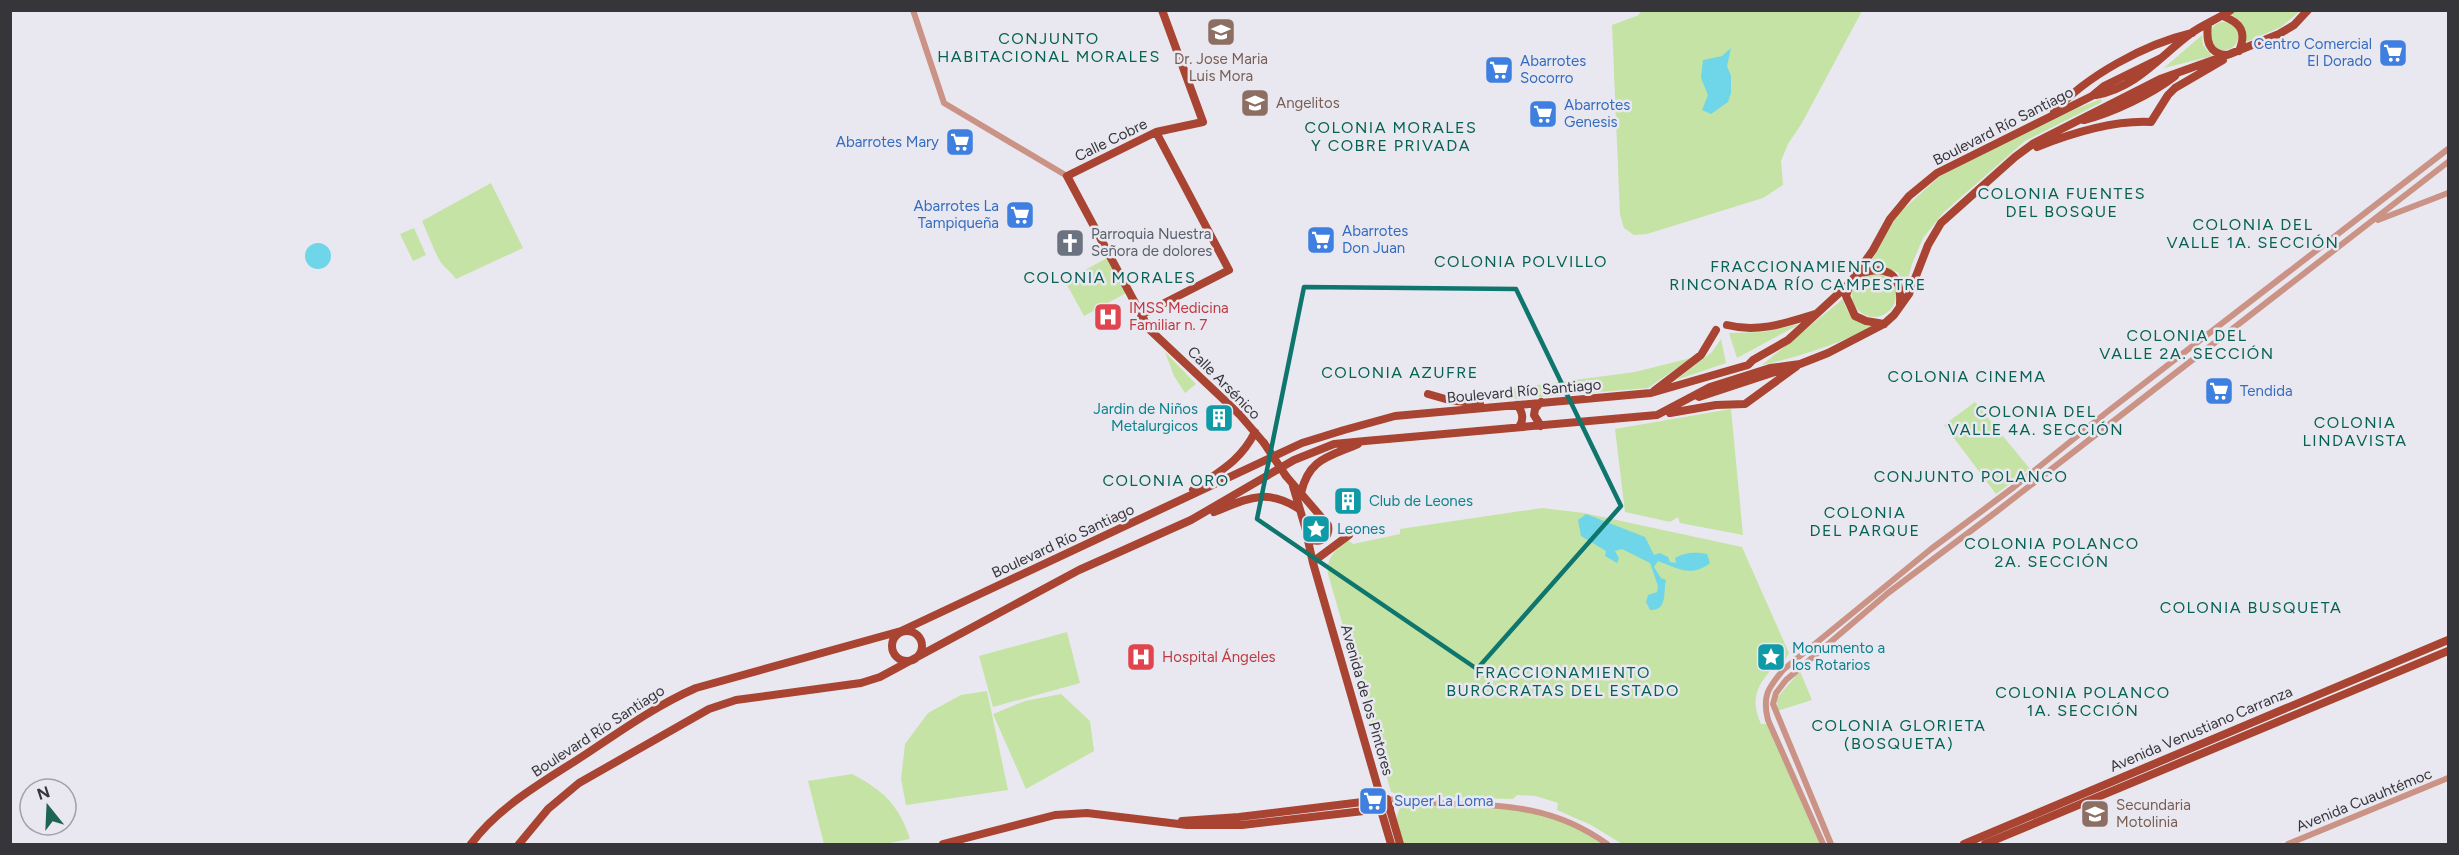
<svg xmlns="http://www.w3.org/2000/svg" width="2459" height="855" font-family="Figtree,sans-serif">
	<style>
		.green { fill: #c5e3a5 }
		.water { fill: #6ed6e8 }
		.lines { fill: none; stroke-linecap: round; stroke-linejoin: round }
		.minor { stroke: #cb9286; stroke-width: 6 }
		.major { stroke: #a84431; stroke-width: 8 }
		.major-bridge { stroke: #a84431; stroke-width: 8 }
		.marked { fill: none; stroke: #0f766e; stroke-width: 4.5; stroke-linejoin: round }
		.labels { text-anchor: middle; stroke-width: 5; stroke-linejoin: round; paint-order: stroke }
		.shop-label { font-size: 15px; fill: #366cbe; stroke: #e9e8f0; text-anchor: start }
		.education-label { font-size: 15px; fill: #785e54; stroke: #e9e8f0; text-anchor: start }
		.street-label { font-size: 15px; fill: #363539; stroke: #e9e8f0 }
		.worship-label { font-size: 15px; fill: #5b616d; stroke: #e9e8f0; text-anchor: start }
		.health-label { font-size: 15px; fill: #be3a42; stroke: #e9e8f0; text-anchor: start }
		.culture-label { font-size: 15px; fill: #0d838f; stroke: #e9e8f0; text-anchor: start }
		.neighbourhood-label { font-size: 16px; letter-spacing: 1.5px; fill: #066254; stroke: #e9e8f0 }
	</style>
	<rect width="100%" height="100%" fill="#e9e8f0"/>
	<!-- green -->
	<path class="green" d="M 1640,11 L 1862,11 L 1802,123 L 1788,144 L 1781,161 L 1783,185 L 1763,198 L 1647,234 L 1634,235 L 1624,228 L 1620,215 L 1612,25 L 1639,15 Z
		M 2237,11 L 2300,11 L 2281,27 L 2246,42 C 2247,28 2242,22 2231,14 Z
		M2210 36a14 14 0 1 1 28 0a14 14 0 1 1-28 0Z
		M 2202,35 L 2203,45 L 2212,56 L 2164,68 Z
		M 2101,99 L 2102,102 L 2025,141 L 1944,212 L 1923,238 L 1912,264 L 1905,289 L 1898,272 L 1870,264 L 1897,215 L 1940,176 L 2067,112 Z
		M 491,183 L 523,248 L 456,279 C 451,271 445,269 440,261 C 433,249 428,234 422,221 Z
		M 414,228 L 426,255 L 413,261 L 400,234 Z
		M 1107,258 L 1126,293 L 1084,316 L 1065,281 Z
		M1852 295a22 22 0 1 1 44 0a22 22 0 1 1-44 0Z
		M 1843,299 C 1848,317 1855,321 1872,327 C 1835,345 1802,356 1762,365 Z
		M 1800,324 L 1737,358 L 1729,333 L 1763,332 Z
		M 1721,339 L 1726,363 L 1676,380 L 1712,352 Z
		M 1165,352 L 1196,384 L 1185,393 L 1174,376 Z
		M 1691,358 L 1648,388 L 1489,401 L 1454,396 L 1635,372 Z
		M 1975,402 L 2030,469 L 1996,494 L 1944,425 Z
		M 1731,409 L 1743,535 L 1680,523 L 1678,517 L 1670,522 L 1625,512 L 1615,429 Z
		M 1542,508 L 1584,513 L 1742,547 L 1789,653 L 1780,669 L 1772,669 C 1755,687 1751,702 1761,724 L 1767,724 L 1820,844 L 1622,844 L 1591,825 L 1557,810 L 1558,803 L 1536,796 L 1517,795 L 1513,799 L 1404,796 L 1391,792 L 1328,574 C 1326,557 1335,551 1348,540 L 1353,544 L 1400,534 L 1400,529 Z
		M 1067,632 L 1080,683 L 993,707 L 979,656 Z
		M 1800,671 L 1812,700 L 1777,711 L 1777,698 Z
		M 987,691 L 1008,790 L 906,805 L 901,779 L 905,744 L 928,713 L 961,695 Z
		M 1061,694 L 1090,721 L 1094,751 L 1026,789 L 993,714 L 1025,701 Z
		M 852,774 C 883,790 899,805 910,839 L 885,844 L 824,844 L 808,781 Z
		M 1409,806 C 1459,805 1534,803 1579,829 C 1587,834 1595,839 1602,844 L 1402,844 C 1399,832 1393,820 1400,808 Z"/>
	<!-- water -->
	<path class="water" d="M 1731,48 L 1727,66 L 1731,76 L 1731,93 L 1728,102 L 1711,114 L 1702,110 L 1708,95 L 1701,78 L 1703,60 L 1722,56 Z
		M305 256a13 13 0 1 1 26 0a13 13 0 1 1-26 0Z
		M 1586,514 L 1645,537 L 1654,555 L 1660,553 L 1668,557 L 1670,562 L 1676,563 L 1675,558 C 1686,552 1694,552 1707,554 L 1710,563 C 1691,578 1677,568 1658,561 L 1654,567 L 1661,578 L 1666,580 C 1663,592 1668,611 1650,610 L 1646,602 L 1648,595 L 1657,592 L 1658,586 L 1650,563 L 1622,549 L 1615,551 L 1619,558 L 1617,563 L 1605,556 L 1606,551 L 1581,536 L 1578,520 Z"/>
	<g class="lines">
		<!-- minor -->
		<path class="minor" d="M 913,10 L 944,103 L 1067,176
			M 2378,220 L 2448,193
			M 1387,799 C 1468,810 1535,792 1607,844
			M 1823,844 L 1768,720 C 1762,696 1768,688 1783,670 L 1931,549 L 2014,487 L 2107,412 L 2448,149
			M 1831,844 L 1773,704 L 1776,693 L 1786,680 L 1888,593 L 1996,512 L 2448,162
			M 2288,844 L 2448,778"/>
		<!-- major -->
		<path class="major" d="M 1162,10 L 1203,122 L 1156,132 L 1067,176 L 1149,329 L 1239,414 L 1264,443
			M 2223,16 C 2241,23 2247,32 2239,51
			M 2208,24 C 2206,40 2208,54 2227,55
			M 2096,95 C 2137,87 2158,58 2190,34 C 2202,25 2218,19 2231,10
			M 2054,112 C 2086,76 2145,44 2192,33
			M 2084,120 C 2112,113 2152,94 2175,76
			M 2037,147 C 2072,133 2113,120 2151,122 L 2168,95 L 2175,88 L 2223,60
			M 1856,276 C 1884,263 1902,272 1900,304
			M 1850,284 L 1846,296 L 1855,316 L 1866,321 L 1884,324
			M 1141,315 L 1229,270 L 1156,132
			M 1727,325 C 1758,333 1786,323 1815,314
			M 1654,391 L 1701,355 L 1716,330
			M 1428,394 L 1449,400 L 1480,404
			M 1699,397 L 1781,370
			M 1541,402 L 1535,409 L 1534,415 L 1541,426
			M 1517,405 C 1523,412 1524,420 1519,427
			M 1670,413 L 1716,405 L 1745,404 L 1797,366
			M 1286,476 L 1328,525 C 1330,536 1323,543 1312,540 L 1306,533 L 1307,524 L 1316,518 L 1322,519
			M 1293,486 L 1306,530
			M 1193,490 C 1218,472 1240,462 1255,432
			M 1301,493 C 1309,458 1329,457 1358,444
			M 1214,512 C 1247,499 1266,487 1299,509
			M 1307,536 L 1313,563 L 1378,788 L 1378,800 L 1391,844
			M 1314,561 L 1349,535
			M892 646a15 15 0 1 1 30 0a15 15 0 1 1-30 0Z
			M 1388,803 L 1400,844
			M 1182,821 L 1239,817 L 1387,799
			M 471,844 C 500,805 545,781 586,754 C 622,730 657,705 696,688 L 901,631 L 1302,443 L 1344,430 L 1395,416 L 1651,393 L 1748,365 L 1753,360 L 1788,340 L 1850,283 L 1873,250 L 1890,219 L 1909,196 L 1937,173 L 2092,96 L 2104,86 L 2161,58
			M 519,844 L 548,809 L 579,783 L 709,709 L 736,700 L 861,683 L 880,677 L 1079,570 L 1191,520 L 1294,460 L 1334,444 L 1365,441 L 1657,415 L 1710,387 L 1770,368 L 1800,364 L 1828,353 L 1884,324 L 1894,315 L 1909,294 L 1928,245 L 1941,223 L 2015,157 L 2034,143 L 2160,79 L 2230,54 L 2279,34 L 2294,25 L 2308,10
			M 943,844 L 1055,815 L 1087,813 L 1187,825 L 1242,825 L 1390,808
			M 1964,844 L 2448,640
			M 1985,844 L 2448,651"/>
		<!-- major-bridge -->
		<path class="major-bridge" d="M 1264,443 L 1286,476"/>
	</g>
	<!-- marked area -->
	<path class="marked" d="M 1304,287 L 1516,289 L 1621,506 L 1477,669 L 1257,519 Z"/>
	<!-- icons -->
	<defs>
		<g id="school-square" transform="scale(1.5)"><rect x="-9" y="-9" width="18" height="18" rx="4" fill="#8d6e63" stroke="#e9e8f0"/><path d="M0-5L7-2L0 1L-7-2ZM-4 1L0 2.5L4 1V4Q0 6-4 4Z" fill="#fff"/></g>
		<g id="supermarket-square" transform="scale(1.5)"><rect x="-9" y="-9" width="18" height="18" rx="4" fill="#3f7fe0" stroke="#e9e8f0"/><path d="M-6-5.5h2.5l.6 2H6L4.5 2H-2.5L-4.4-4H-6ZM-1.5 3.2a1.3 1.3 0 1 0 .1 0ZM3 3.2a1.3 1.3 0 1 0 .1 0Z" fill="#fff"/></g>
		<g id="church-square" transform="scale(1.5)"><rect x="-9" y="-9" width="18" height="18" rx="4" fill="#6b7280" stroke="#e9e8f0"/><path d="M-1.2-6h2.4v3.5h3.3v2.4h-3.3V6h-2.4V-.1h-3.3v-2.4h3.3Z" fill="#fff"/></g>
		<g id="hospital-square" transform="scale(1.5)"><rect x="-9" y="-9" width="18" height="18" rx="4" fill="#e0444e" stroke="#e9e8f0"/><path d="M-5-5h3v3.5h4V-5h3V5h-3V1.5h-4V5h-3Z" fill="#fff"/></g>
		<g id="building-square" transform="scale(1.5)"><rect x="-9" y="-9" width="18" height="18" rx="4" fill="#0f9aa8" stroke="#e9e8f0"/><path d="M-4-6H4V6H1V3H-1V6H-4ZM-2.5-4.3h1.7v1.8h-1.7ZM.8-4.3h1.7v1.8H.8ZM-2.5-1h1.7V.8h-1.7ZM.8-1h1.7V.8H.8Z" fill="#fff"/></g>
		<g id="sight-square" transform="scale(1.5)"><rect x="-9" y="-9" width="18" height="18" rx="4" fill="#0f9aa8" stroke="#e9e8f0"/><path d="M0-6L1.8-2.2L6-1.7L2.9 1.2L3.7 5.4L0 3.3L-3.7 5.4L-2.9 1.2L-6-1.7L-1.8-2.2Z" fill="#fff"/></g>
	</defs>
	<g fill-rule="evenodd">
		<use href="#school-square" x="1221" y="32"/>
		<use href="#supermarket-square" x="2393" y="53"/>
		<use href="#supermarket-square" x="1499" y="70"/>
		<use href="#school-square" x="1255" y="103"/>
		<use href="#supermarket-square" x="1543" y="114"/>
		<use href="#supermarket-square" x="960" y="142"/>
		<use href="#supermarket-square" x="1020" y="215"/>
		<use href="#supermarket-square" x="1321" y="240"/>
		<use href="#church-square" x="1070" y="243"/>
		<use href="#hospital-square" x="1108" y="317"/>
		<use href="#supermarket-square" x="2219" y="391"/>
		<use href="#building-square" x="1219" y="418"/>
		<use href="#building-square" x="1348" y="501"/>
		<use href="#sight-square" x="1316" y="529"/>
		<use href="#hospital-square" x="1141" y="657"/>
		<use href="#sight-square" x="1771" y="657"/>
		<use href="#supermarket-square" x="1373" y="801"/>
		<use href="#school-square" x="2095" y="814"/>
	</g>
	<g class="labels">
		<!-- shop labels -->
		<g class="shop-label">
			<text x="2372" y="49" text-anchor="end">Centro Comercial<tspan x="2372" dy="17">El Dorado</tspan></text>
			<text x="1520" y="66">Abarrotes<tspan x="1520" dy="17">Socorro</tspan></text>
			<text x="1564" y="110">Abarrotes<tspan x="1564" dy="17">Genesis</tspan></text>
			<text x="939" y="147" text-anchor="end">Abarrotes Mary</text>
			<text x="999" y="211" text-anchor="end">Abarrotes La<tspan x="999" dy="17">Tampiqueña</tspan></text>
			<text x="1342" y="236">Abarrotes<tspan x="1342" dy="17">Don Juan</tspan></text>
			<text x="2240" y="396">Tendida</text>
			<text x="1394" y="806">Super La Loma</text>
		</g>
		<!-- education labels -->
		<g class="education-label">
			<text x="1221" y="64" text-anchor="middle">Dr. Jose Maria<tspan x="1221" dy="17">Luis Mora</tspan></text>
			<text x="1276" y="108">Angelitos</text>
			<text x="2116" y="810">Secundaria<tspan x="2116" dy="17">Motolinia</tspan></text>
		</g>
		<!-- street labels -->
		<g class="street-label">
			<text transform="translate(2003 126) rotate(-27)" y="5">Boulevard Río Santiago</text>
			<text transform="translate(1111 140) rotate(-26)" y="5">Calle Cobre</text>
			<text transform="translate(1224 383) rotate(45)" y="5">Calle Arsénico</text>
			<text transform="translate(1524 391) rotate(-5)" y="5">Boulevard Río Santiago</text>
			<text transform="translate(1063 541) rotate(-25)" y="5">Boulevard Río Santiago</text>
			<text transform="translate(1367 700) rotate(74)" y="5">Avenida de los Pintores</text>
			<text transform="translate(2201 729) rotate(-23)" y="5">Avenida Venustiano Carranza</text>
			<text transform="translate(598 731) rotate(-33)" y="5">Boulevard Río Santiago</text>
			<text transform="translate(2364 800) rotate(-22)" y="5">Avenida Cuauhtémoc</text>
		</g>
		<!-- worship labels -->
		<g class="worship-label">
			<text x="1091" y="239">Parroquia Nuestra<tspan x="1091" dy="17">Señora de dolores</tspan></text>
		</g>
		<!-- health labels -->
		<g class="health-label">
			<text x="1129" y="313">IMSS Medicina<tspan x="1129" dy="17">Familiar n. 7</tspan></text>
			<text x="1162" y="662">Hospital Ángeles</text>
		</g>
		<!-- culture labels -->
		<g class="culture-label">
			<text x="1198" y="414" text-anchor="end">Jardin de Niños<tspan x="1198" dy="17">Metalurgicos</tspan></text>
			<text x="1369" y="506">Club de Leones</text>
			<text x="1337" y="534">Leones</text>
			<text x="1792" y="653">Monumento a<tspan x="1792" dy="17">los Rotarios</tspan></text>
		</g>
		<!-- neighbourhood labels -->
		<g class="neighbourhood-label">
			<text x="1049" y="44">CONJUNTO<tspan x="1049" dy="18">HABITACIONAL MORALES</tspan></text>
			<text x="1391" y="133">COLONIA MORALES<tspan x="1391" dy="18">Y COBRE PRIVADA</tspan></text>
			<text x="2062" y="199">COLONIA FUENTES<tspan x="2062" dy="18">DEL BOSQUE</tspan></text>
			<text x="2253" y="230">COLONIA DEL<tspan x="2253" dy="18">VALLE 1A. SECCIÓN</tspan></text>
			<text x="1521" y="267">COLONIA POLVILLO</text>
			<text x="1798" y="272">FRACCIONAMIENTO<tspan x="1798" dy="18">RINCONADA RÍO CAMPESTRE</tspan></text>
			<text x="1110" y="283">COLONIA MORALES</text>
			<text x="2187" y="341">COLONIA DEL<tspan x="2187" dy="18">VALLE 2A. SECCIÓN</tspan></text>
			<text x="1400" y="378">COLONIA AZUFRE</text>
			<text x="1967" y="382">COLONIA CINEMA</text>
			<text x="2036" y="417">COLONIA DEL<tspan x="2036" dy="18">VALLE 4A. SECCIÓN</tspan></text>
			<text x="2355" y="428">COLONIA<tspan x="2355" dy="18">LINDAVISTA</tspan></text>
			<text x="1971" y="482">CONJUNTO POLANCO</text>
			<text x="1166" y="486">COLONIA ORO</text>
			<text x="1865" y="518">COLONIA<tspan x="1865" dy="18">DEL PARQUE</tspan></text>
			<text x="2052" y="549">COLONIA POLANCO<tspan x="2052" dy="18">2A. SECCIÓN</tspan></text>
			<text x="2251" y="613">COLONIA BUSQUETA</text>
			<text x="1563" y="678">FRACCIONAMIENTO<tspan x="1563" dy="18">BURÓCRATAS DEL ESTADO</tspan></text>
			<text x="2083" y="698">COLONIA POLANCO<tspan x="2083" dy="18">1A. SECCIÓN</tspan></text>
			<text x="1899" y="731">COLONIA GLORIETA<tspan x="1899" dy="18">(BOSQUETA)</tspan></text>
		</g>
	</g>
	<!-- border -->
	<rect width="2459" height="855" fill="none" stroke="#363539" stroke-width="24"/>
	<!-- north arrow -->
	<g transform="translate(48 807) rotate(342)"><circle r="28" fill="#e9e8f0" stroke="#a1a0a7" stroke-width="1.5"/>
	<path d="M0-4.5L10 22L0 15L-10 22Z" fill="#1d6457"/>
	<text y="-9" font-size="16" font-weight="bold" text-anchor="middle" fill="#363539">N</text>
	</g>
</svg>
